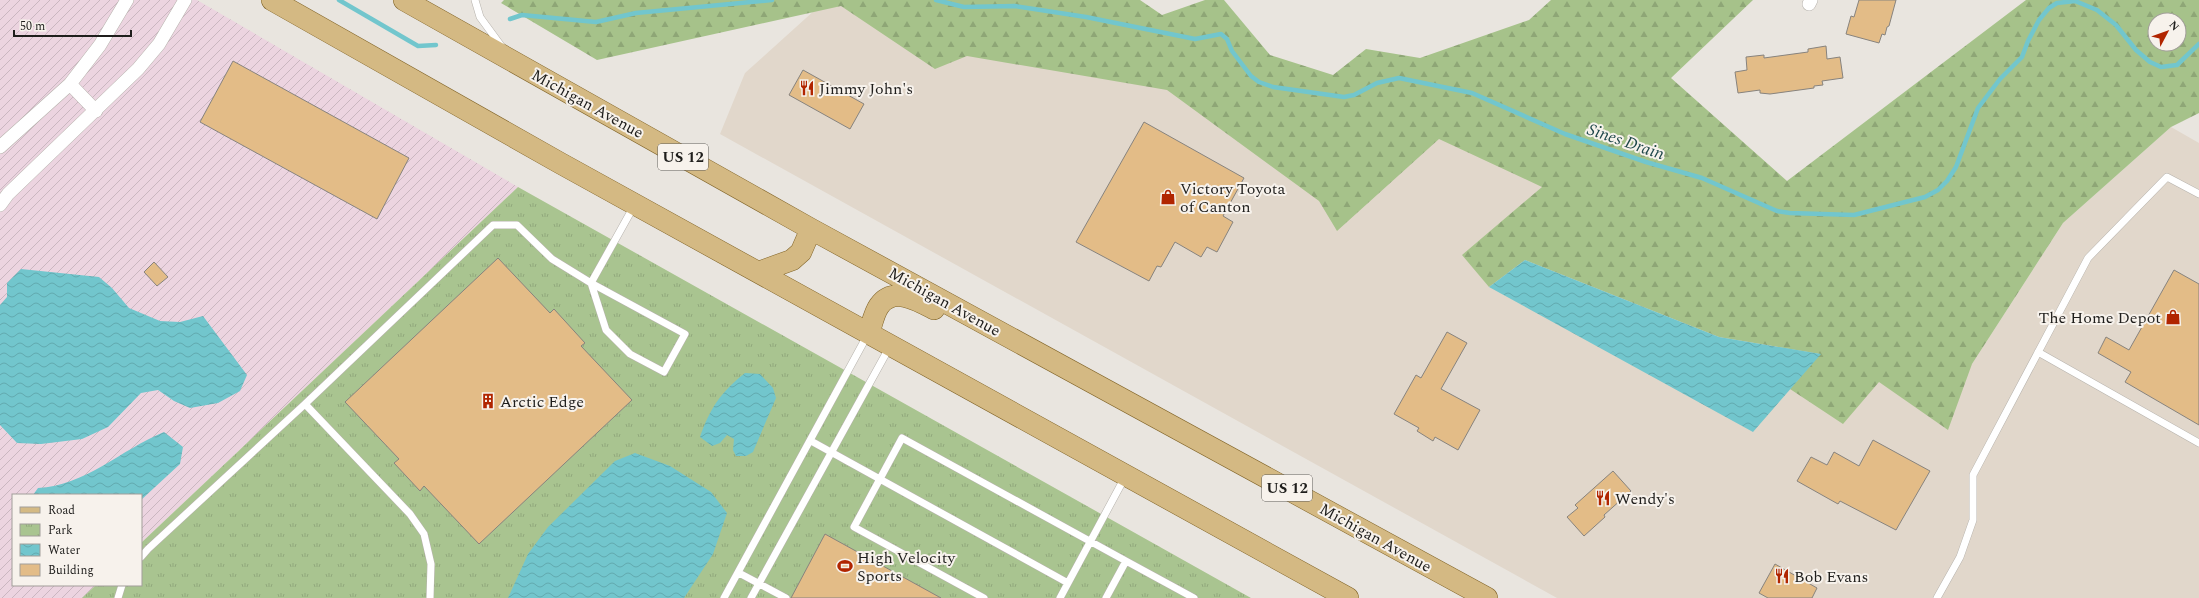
<svg xmlns="http://www.w3.org/2000/svg" width="2199" height="598" font-family="Spectral,serif">
	<style>
		.built { fill: #e1d7cb }
		.industrial { fill: url(#industrial-furrows) }
		.forest { fill: url(#forest-firs); fill-rule: evenodd }
		.park { fill: url(#park-tufts) }
		.water { fill: url(#water-waves) }
		.lines { fill: none; stroke-linecap: round; stroke-linejoin: round }
		.stream { stroke: #72c6cd; stroke-width: 4.5 }
		.building { fill: #e3bc87; stroke: #87837e }
		.service-casing { stroke: #b6b2ac; stroke-width: 8 }
		.minor-casing { stroke: #b6b2ac; stroke-width: 14 }
		.primary-casing { stroke: #826529; stroke-width: 22 }
		.service { stroke: #fff; stroke-width: 7 }
		.minor { stroke: #fff; stroke-width: 13 }
		.primary { stroke: #d4b983; stroke-width: 21 }
		.labels { text-anchor: middle; stroke-width: 4; stroke-linejoin: round; paint-order: stroke }
		.shield { fill: #f7f2ec; stroke: #605e5a; stroke-width: 1 }
		.shield-label { font-size: 15px; font-weight: bold; fill: #1f1e1c }
		.poi-label { font-size: 16px; fill: #1f1e1c; stroke: #f7f2ec; text-anchor: start }
		.street-label { font-size: 16px; fill: #1f1e1c; stroke: #f7f2ec }
		.water-label { font-size: 17px; font-style: italic; fill: #1f474a; stroke: #f7f2ec }
	</style>
	<defs>
		<pattern id="industrial-furrows" width="10" height="10" patternUnits="userSpaceOnUse"><rect width="10" height="10" fill="#ecd4e0"/><path d="M-1 1l2-2M0 10L10 0M9 11l2-2" fill="none" stroke="#cab6c0"/></pattern>
		<pattern id="forest-firs" width="22" height="20" patternUnits="userSpaceOnUse"><rect width="22" height="20" fill="#a6c28a"/><path d="M5 1l3.5 6h-7zM16 11l3.5 6h-7z" fill="#8ea676"/></pattern>
		<pattern id="park-tufts" width="24" height="20" patternUnits="userSpaceOnUse"><rect width="24" height="20" fill="#a9c490"/><path d="M3 7l-1-3M5 7V3M7 7l1-3M15 17l-1-3M17 17v-4M19 17l1-3" fill="none" stroke="#91a87c"/></pattern>
		<pattern id="water-waves" width="16" height="10" patternUnits="userSpaceOnUse"><rect width="16" height="10" fill="#72c6cd"/><path d="M0 5q4-4 8 0t8 0" fill="none" stroke="#62aaaf"/></pattern>
	</defs>
	<rect width="100%" height="100%" fill="#e9e5df"/>
	<!-- built -->
	<path class="built" d="M 826,0 L 1425,106 L 1972,364 L 2063,223 L 2171,127 L 2199,143 L 2199,598 L 1557,598 L 720,134 L 745,73 Z"/>
	<!-- industrial -->
	<path class="industrial" d="M 0,0 L 197,0 L 518,187 L 141,543 L 141,495 L 13,495 L 13,585 L 96,585 L 82,598 L 0,598 Z"/>
	<!-- forest -->
	<path class="forest" d="M 504,0 L 1140,0 L 1162,15 L 1205,0 L 1224,0 L 1270,55 L 1333,75 L 1366,49 L 1420,58 L 1529,20 L 1551,0 L 1753,0 L 1671,78 L 1787,181 L 2026,0 L 2199,0 L 2199,113 L 2171,127 L 2063,223 L 1972,364 L 1948,430 L 1879,382 L 1843,424 L 1790,389 L 1820,354 L 1719,337 L 1525,260 L 1489,287 L 1462,255 L 1542,187 L 1439,139 L 1337,231 L 1319,201 L 1167,90 L 967,56 L 935,69 L 841,6 L 597,60 L 501,3 ZM 2155,20 L 2179,20 L 2179,44 L 2155,44 Z"/>
	<!-- park -->
	<path class="park" d="M 518,187 L 1251,598 L 82,598 L 96,585 L 141,585 L 141,543 Z"/>
	<!-- water -->
	<path class="water" d="M 1525,260 L 1719,337 L 1821,354 L 1753,432 L 1489,287 Z
		M 21,269 L 99,277 L 112,288 L 129,308 L 160,321 L 180,322 L 203,316 L 247,375 L 240,391 L 218,403 L 190,408 L 174,401 L 158,390 L 141,393 L 108,427 L 82,439 L 41,444 L 17,443 L 0,425 L 0,305 L 7,297 L 7,283 Z
		M 745,373 L 760,374 L 773,388 L 776,398 L 753,452 L 746,456 L 736,456 L 733,450 L 734,439 L 727,435 L 720,443 L 712,446 L 700,437 C 710,408 721,392 745,373 Z
		M 164,432 L 183,447 L 180,464 L 141,500 L 141,495 L 33,495 L 38,488 C 85,486 122,449 164,432 Z
		M 635,453 L 670,466 L 711,492 L 727,513 L 713,554 L 684,598 L 508,598 L 528,554 L 548,527 L 615,461 Z"/>
	<g class="lines">
		<!-- stream -->
		<path class="stream" d="M 339,0 L 418,46 L 436,45
			M 936,0 L 964,7 L 1015,6 L 1086,17 L 1195,39 L 1221,34 L 1227,39 L 1232,51 L 1251,76 L 1259,82 L 1273,87 L 1344,97 L 1354,95 L 1377,83 L 1399,78 L 1472,93 L 1565,134 L 1646,162 L 1702,178 L 1777,211 L 1790,213 L 1854,215 L 1925,197 L 1938,190 L 1947,181 L 1956,167 L 1978,108 L 2000,79 L 2022,57 L 2028,41 L 2039,20 L 2049,8 L 2057,3 L 2075,1 L 2097,10 L 2116,25 L 2136,50 L 2150,62 L 2161,67 L 2177,65 L 2199,44
			M 510,19 L 522,15 L 596,22 L 636,13 L 772,0"/>
	</g>
	<!-- building -->
	<path class="building" d="M 1859,0 L 1896,0 L 1889,26 L 1887,27 L 1885,35 L 1882,34 L 1879,43 L 1846,34 L 1851,16 L 1854,17 Z
		M 1826,46 L 1827,59 L 1840,57 L 1843,78 L 1822,81 L 1823,85 L 1814,86 L 1814,88 L 1770,94 L 1760,93 L 1760,90 L 1738,93 L 1735,72 L 1747,70 L 1746,57 L 1764,55 L 1764,58 L 1808,52 L 1808,49 Z
		M 233,61 L 409,158 L 377,219 L 200,122 Z
		M 803,70 L 864,104 L 850,129 L 789,95 Z
		M 1144,122 L 1244,178 L 1223,216 L 1233,222 L 1217,252 L 1207,247 L 1201,257 L 1175,242 L 1161,267 L 1157,266 L 1149,281 L 1076,242 Z
		M 498,258 L 550,313 L 554,309 L 585,343 L 581,346 L 632,400 L 479,544 L 424,486 L 420,491 L 394,463 L 399,459 L 345,402 Z
		M 154,262 L 168,277 L 157,286 L 144,272 Z
		M 2174,270 L 2199,284 L 2199,425 L 2125,382 L 2131,372 L 2098,353 L 2106,337 L 2129,350 Z
		M 1447,332 L 1467,343 L 1441,389 L 1480,410 L 1458,450 L 1435,437 L 1433,441 L 1417,431 L 1419,428 L 1394,414 L 1416,375 L 1421,378 Z
		M 1873,440 L 1930,471 L 1896,530 L 1840,501 L 1838,504 L 1797,481 L 1811,457 L 1827,465 L 1834,452 L 1859,466 Z
		M 1613,471 L 1631,491 L 1604,515 L 1605,517 L 1584,536 L 1567,517 L 1578,508 L 1575,505 Z
		M 825,534 L 941,598 L 791,598 Z
		M 1775,564 L 1817,588 L 1812,598 L 1768,598 L 1759,593 Z"/>
	<g class="lines">
		<!-- service casing -->
		<g class="service-casing">
			<path id="service" d="M 475,0 L 480,17 L 502,47
				M 591,283 L 685,334 L 664,372 L 630,354 L 606,330 Z
				M 2038,352 L 2199,443
				M 305,404 L 493,225 L 517,225 L 552,259 L 591,283 L 634,206
				M 811,441 L 1068,583
				M 141,557 L 148,549 L 305,404 L 410,514 L 424,534 L 431,564 L 430,598
				M 1126,561 L 1194,598
				M 739,573 L 786,598
				M 118,598 L 122,585
				M 724,598 L 868,334
				M 751,598 L 889,348
				M 984,598 L 854,527 L 902,438 L 1126,561 L 1106,598
				M 1060,598 L 1125,477
				M 1937,598 L 1960,557 L 1973,520 L 1973,475 L 2088,258 L 2167,177 L 2199,194"/>
		</g>
		<!-- minor casing -->
		<g class="minor-casing">
			<path id="minor" d="M 1809,4 L 1811,0
				M 70,84 L 96,111
				M 0,147 L 70,84 L 100,45 L 127,0
				M 0,205 L 8,194 L 138,69 L 159,44 L 185,0"/>
		</g>
		<!-- primary casing -->
		<g class="primary-casing">
			<path id="primary" d="M 272,0 L 560,163 L 1348,598
				M 404,0 L 811,229 L 1487,598
				M 759,272 L 792,260 L 801,252 L 811,229
				M 869,333 C 872,324 874,313 879,306 C 893,286 917,300 934,309"/>
		</g>
		<!-- service -->
		<use href="#service" class="service"/>
		<!-- minor -->
		<use href="#minor" class="minor"/>
		<!-- primary -->
		<use href="#primary" class="primary"/>
	</g>
	<!-- icons -->
	<defs>
		<g id="restaurant-bare" transform="scale(1.2)"><path d="M-5-6h1v4h1v-4h1v4h1v-4h1v5L-1.5 .5V6h-2V.5L-5-1ZM5-6V6H3V1.5H1.5Q1.5-4 5-6Z" fill="#b12500" stroke="#f7f2ec" stroke-width="2.5" paint-order="stroke"/></g>
		<g id="shop-bare" transform="scale(1.2)"><path d="M-5-2.5h2.3a2.7 3.5 0 0 1 5.4 0H5L5.5 6h-11ZM-1.5-2.5h3a1.5 2.3 0 0 0-3 0Z" fill="#b12500" stroke="#f7f2ec" stroke-width="2.5" paint-order="stroke"/></g>
		<g id="building-bare" transform="scale(1.2)"><path d="M-4-6H4V6H1V3H-1V6H-4ZM-2.5-4.3h1.7v1.8h-1.7ZM.8-4.3h1.7v1.8H.8ZM-2.5-1h1.7V.8h-1.7ZM.8-1h1.7V.8H.8Z" fill="#b12500" stroke="#f7f2ec" stroke-width="2.5" paint-order="stroke"/></g>
		<g id="stadium-bare" transform="scale(1.2)"><path d="M0-5a6.5 5 0 1 0 0 10a6.5 5 0 1 0 0-10ZM-3.5-1.8h7v3.6h-7Z" fill="#b12500" stroke="#f7f2ec" stroke-width="2.5" paint-order="stroke"/></g>
	</defs>
	<g fill-rule="evenodd">
		<use href="#restaurant-bare" x="807" y="88"/>
		<use href="#shop-bare" x="1168" y="197"/>
		<use href="#shop-bare" x="2173" y="317"/>
		<use href="#building-bare" x="488" y="401"/>
		<use href="#restaurant-bare" x="1603" y="498"/>
		<use href="#stadium-bare" x="845" y="566"/>
		<use href="#restaurant-bare" x="1782" y="576"/>
	</g>
	<g class="labels">
		<!-- shield labels -->
		<g class="shield">
			<rect x="658" y="144" width="50" height="26" rx="3"/>
			<rect x="1262" y="475" width="50" height="26" rx="3"/>
		</g>
		<g class="shield-label">
			<text x="683" y="162">US 12</text>
			<text x="1287" y="493">US 12</text>
		</g>
		<!-- poi labels -->
		<g class="poi-label">
			<text x="819" y="94">Jimmy John's</text>
			<text x="1180" y="194">Victory Toyota<tspan x="1180" dy="18">of Canton</tspan></text>
			<text x="2161" y="323" text-anchor="end">The Home Depot</text>
			<text x="500" y="407">Arctic Edge</text>
			<text x="1615" y="504">Wendy's</text>
			<text x="857" y="563">High Velocity<tspan x="857" dy="18">Sports</tspan></text>
			<text x="1794" y="582">Bob Evans</text>
		</g>
		<!-- street labels -->
		<g class="street-label">
			<text transform="translate(588 103) rotate(29)" y="6">Michigan Avenue</text>
			<text transform="translate(945 301) rotate(29)" y="6">Michigan Avenue</text>
			<text transform="translate(1376 537) rotate(29)" y="6">Michigan Avenue</text>
		</g>
		<!-- water labels -->
		<g class="water-label">
			<text transform="translate(1626 141) rotate(19)" y="6">Sines Drain</text>
		</g>
	</g>
	<!-- legend -->
	<rect x="12" y="494" width="130" height="92" fill="#f7f2ec" stroke="#a19d99"/>
	<rect x="20" y="507" width="20" height="6" fill="#d4b983" stroke="#a19d99"/>
	<text x="48" y="514" font-size="12" fill="#1f1e1c">Road</text>
	<rect x="20" y="524" width="20" height="12" fill="url(#park-tufts)" stroke="#a19d99"/>
	<text x="48" y="534" font-size="12" fill="#1f1e1c">Park</text>
	<rect x="20" y="544" width="20" height="12" fill="url(#water-waves)" stroke="#a19d99"/>
	<text x="48" y="554" font-size="12" fill="#1f1e1c">Water</text>
	<rect x="20" y="564" width="20" height="12" fill="#e3bc87" stroke="#a19d99"/>
	<text x="48" y="574" font-size="12" fill="#1f1e1c">Building</text>
	<!-- north arrow -->
	<g transform="translate(2167 32) rotate(49)"><circle r="19" fill="#f7f2ec" stroke="#a19d99"/>
	<path d="M0-3L7 15L0 10L-7 15Z" fill="#b12500"/>
	<text y="-6" font-size="11" font-weight="bold" text-anchor="middle" fill="#1f1e1c">N</text>
	</g>
	<!-- scale -->
	<path d="M14 30v6h117v-6" fill="none" stroke="#1f1e1c" stroke-width="2"/>
	<text x="20" y="30" font-size="12" fill="#1f1e1c" stroke="#f7f2ec" stroke-width="3" paint-order="stroke">50 m</text>
</svg>
